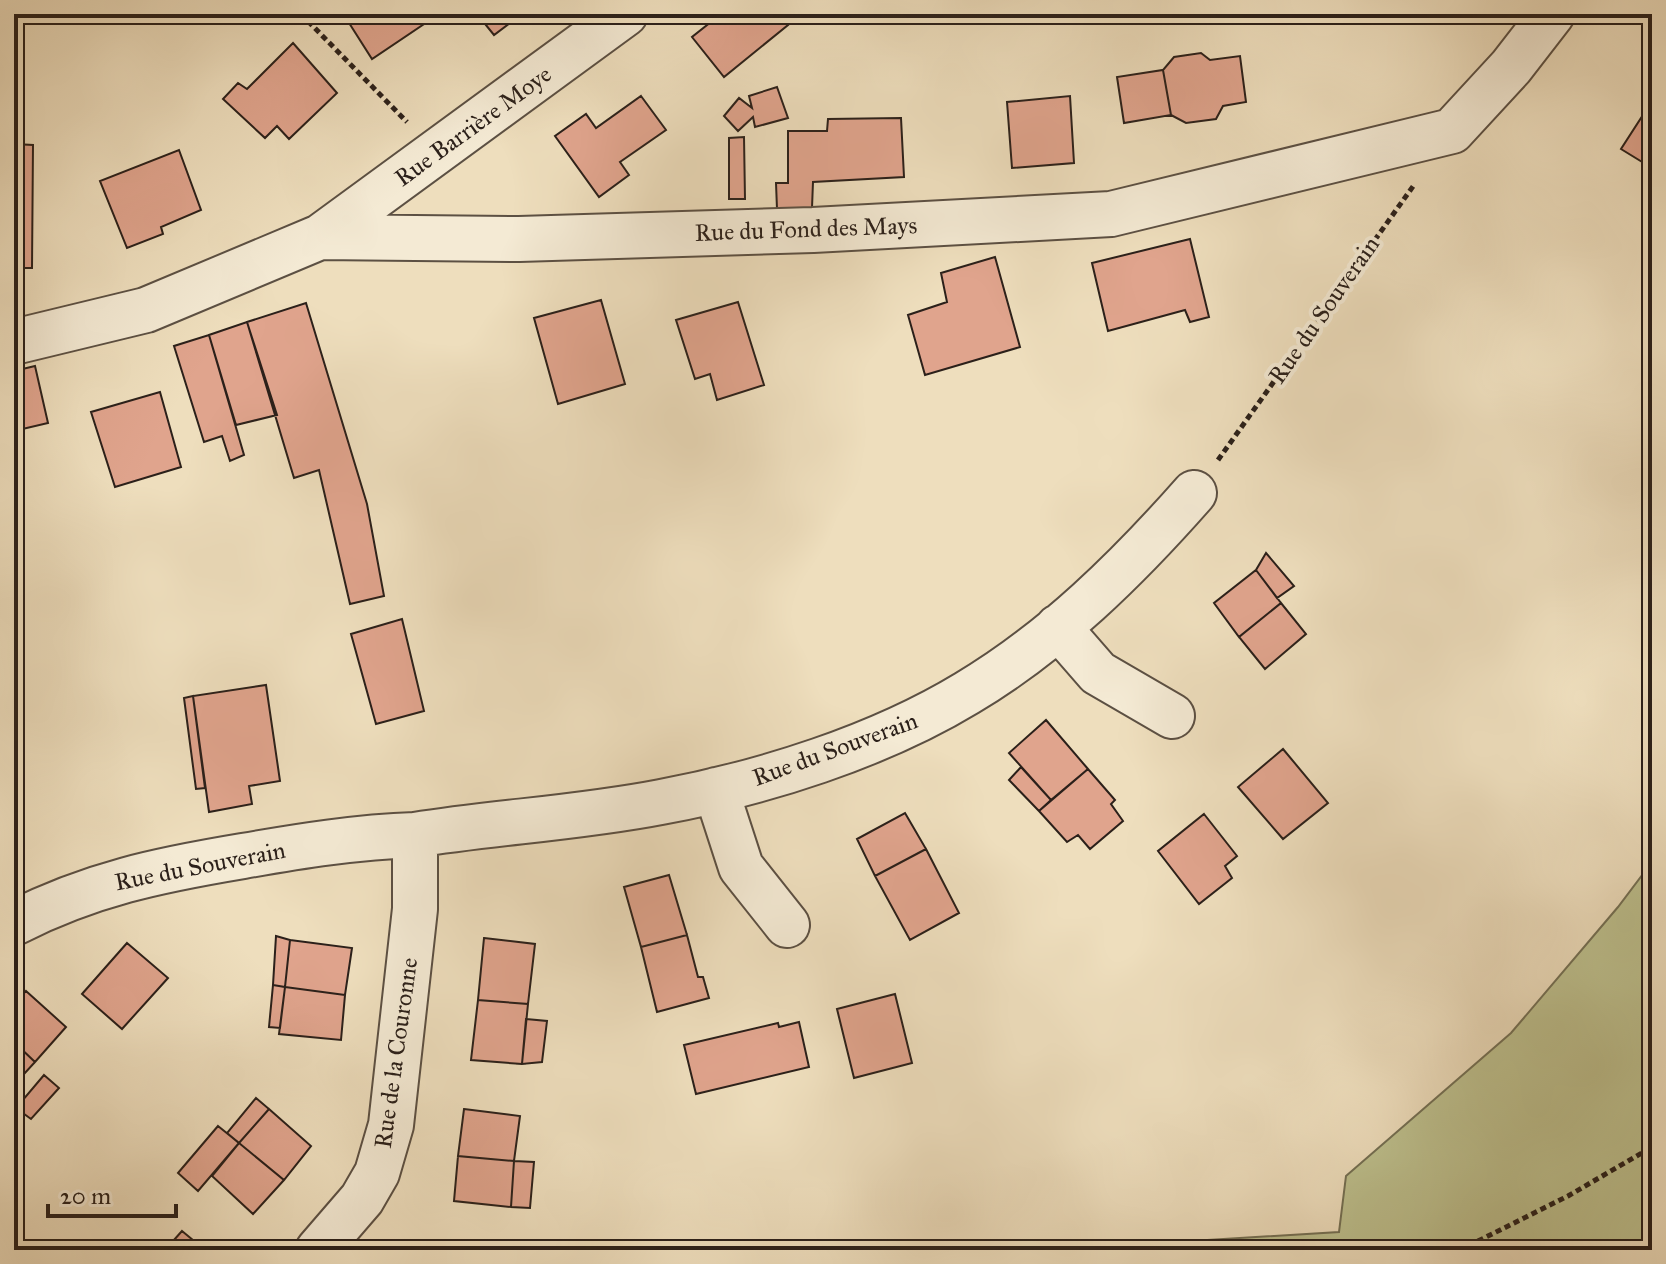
<svg xmlns="http://www.w3.org/2000/svg" width="1666" height="1264" font-family="'IM FELL Great Primer',serif">
	<style>
		.green { fill: #bdc08e; stroke: #747054; stroke-width: 2 }
		.building { fill: #e0a48d; stroke: #2b201a; stroke-width: 2 }
		.lines { fill: none; stroke-linecap: round; stroke-linejoin: round }
		.minor-casing { stroke: #5c5043; stroke-width: 48 }
		.path { stroke: #2b201a; stroke-width: 5; stroke-dasharray: 6 4; stroke-linecap: butt }
		.minor { stroke: #f4ead4; stroke-width: 44 }
		.labels { text-anchor: middle; stroke-width: 8; stroke-linejoin: round; paint-order: stroke }
		.street-label { font-size: 24px; fill: #2b201a; stroke: #f4ead4 }
	</style>
	<rect width="100%" height="100%" fill="#eedebd"/>
	<filter id="stains"><feTurbulence type="fractalNoise" baseFrequency=".0025" numOctaves="4"/><feColorMatrix values="0 0 0 0 .2 0 0 0 0 .09 0 0 0 0 .02 0 0 0 .5 -.17"/></filter>
	<radialGradient id="worn" r=".72"><stop offset=".6" stop-color="#630" stop-opacity="0"/><stop offset="1" stop-color="#630" stop-opacity=".3"/></radialGradient>
	<!-- green -->
	<path class="green" d="M 1652,862 L 1652,1250 L 1152,1250 L 1159,1243 L 1339,1232 L 1346,1176 L 1511,1033 L 1618,907 Z"/>
	<!-- building -->
	<path class="building" d="M 430,14 L 433,18 L 372,59 L 344,15 Z
		M 477,14 L 522,14 L 494,35 Z
		M 721,14 L 780,14 L 788,25 L 724,77 L 692,37 Z
		M 293,43 L 337,93 L 289,139 L 277,126 L 265,138 L 223,99 L 238,83 L 247,89 Z
		M 1201,53 L 1210,60 L 1240,56 L 1246,102 L 1223,106 L 1216,119 L 1186,123 L 1171,115 L 1163,70 L 1174,57 Z
		M 1163,70 L 1171,115 L 1124,123 L 1117,77 Z
		M 777,87 L 788,118 L 755,127 L 753,117 L 738,131 L 724,116 L 739,98 L 752,108 L 749,96 Z
		M 641,96 L 666,130 L 620,162 L 629,175 L 599,197 L 555,136 L 586,114 L 596,128 Z
		M 1070,96 L 1074,163 L 1012,168 L 1007,102 Z
		M 1652,101 L 1652,168 L 1621,149 Z
		M 901,118 L 904,177 L 813,182 L 812,208 L 777,209 L 776,183 L 788,183 L 788,131 L 827,131 L 828,119 Z
		M 744,137 L 745,199 L 729,199 L 729,138 Z
		M 14,144 L 33,145 L 32,268 L 14,268 Z
		M 179,150 L 201,210 L 161,227 L 163,234 L 127,248 L 100,181 Z
		M 1190,239 L 1209,317 L 1190,322 L 1185,310 L 1108,331 L 1092,263 Z
		M 995,257 L 1020,347 L 925,375 L 908,315 L 947,302 L 941,273 Z
		M 601,300 L 625,384 L 558,404 L 534,318 Z
		M 738,302 L 764,385 L 717,400 L 710,374 L 695,379 L 676,320 Z
		M 306,303 L 367,504 L 384,596 L 350,604 L 319,470 L 294,478 L 247,322 Z
		M 247,322 L 277,415 L 236,425 L 209,335 Z
		M 209,335 L 244,455 L 230,461 L 222,436 L 204,442 L 174,346 Z
		M 35,366 L 48,423 L 14,431 L 14,371 Z
		M 160,392 L 181,467 L 115,487 L 91,412 Z
		M 1266,553 L 1294,586 L 1277,598 L 1256,570 Z
		M 1256,570 L 1281,603 L 1239,637 L 1214,603 Z
		M 1281,603 L 1306,634 L 1265,669 L 1239,637 Z
		M 402,619 L 424,711 L 376,724 L 351,634 Z
		M 266,685 L 280,781 L 249,786 L 252,804 L 209,812 L 193,696 Z
		M 193,696 L 205,788 L 196,789 L 184,698 Z
		M 1046,720 L 1088,769 L 1051,800 L 1009,753 Z
		M 1283,749 L 1328,803 L 1283,839 L 1238,787 Z
		M 1021,767 L 1051,800 L 1039,811 L 1009,780 Z
		M 1088,769 L 1115,800 L 1111,804 L 1123,821 L 1090,849 L 1078,835 L 1067,842 L 1039,811 Z
		M 905,813 L 926,849 L 875,876 L 857,839 Z
		M 1204,814 L 1237,856 L 1225,866 L 1232,878 L 1199,904 L 1158,851 Z
		M 926,849 L 959,913 L 910,940 L 875,876 Z
		M 669,875 L 687,935 L 641,947 L 624,887 Z
		M 687,935 L 698,977 L 703,977 L 709,998 L 657,1012 L 641,947 Z
		M 276,936 L 290,940 L 285,987 L 273,985 Z
		M 484,938 L 535,944 L 528,1004 L 478,1000 Z
		M 290,940 L 352,948 L 345,995 L 285,987 Z
		M 127,943 L 168,978 L 122,1029 L 82,994 Z
		M 273,985 L 285,987 L 280,1028 L 269,1027 Z
		M 285,987 L 345,995 L 341,1040 L 279,1034 Z
		M 26,991 L 66,1027 L 35,1062 L 14,1042 L 14,1003 Z
		M 895,994 L 912,1063 L 854,1078 L 837,1009 Z
		M 478,1000 L 528,1004 L 522,1064 L 471,1060 Z
		M 526,1019 L 547,1021 L 542,1062 L 522,1064 Z
		M 799,1022 L 809,1067 L 696,1094 L 684,1045 L 778,1023 L 779,1027 Z
		M 14,1042 L 35,1062 L 14,1085 Z
		M 44,1075 L 59,1088 L 31,1119 L 16,1108 Z
		M 256,1098 L 269,1109 L 239,1143 L 227,1133 Z
		M 269,1109 L 311,1146 L 284,1180 L 239,1143 Z
		M 464,1109 L 520,1116 L 514,1161 L 458,1156 Z
		M 218,1126 L 239,1143 L 198,1191 L 178,1173 Z
		M 239,1143 L 284,1180 L 253,1214 L 212,1176 Z
		M 458,1156 L 514,1161 L 511,1207 L 454,1201 Z
		M 514,1161 L 534,1162 L 530,1208 L 511,1207 Z
		M 182,1231 L 205,1250 L 165,1250 Z"/>
	<g class="lines">
		<!-- minor casing -->
		<g class="minor-casing">
			<path id="minor" d="M 320,237 L 625,14
				M 14,342 L 146,310 L 320,237 L 519,239 L 813,230 L 1111,214 L 1452,131 L 1511,67 L 1552,14
				M 1058,627 L 1098,673 L 1172,716
				M 716,790 L 741,867 L 787,925
				M 14,923 C 91,884 159,870 243,856 C 300,846 357,837 415,835 C 496,822 579,818 661,802 C 763,783 878,747 967,693 C 1053,642 1128,568 1194,493
				M 318,1250 L 362,1199 L 377,1173 L 391,1125 L 415,909 L 415,835"/>
		</g>
		<!-- path -->
		<path class="path" d="M 301,14 L 407,122
			M 1218,460 L 1414,185
			M 1460,1250 L 1568,1196 L 1652,1147"/>
		<!-- minor -->
		<use href="#minor" class="minor"/>
	</g>
	<g class="labels">
		<!-- street labels -->
		<g class="street-label">
			<text transform="translate(473 126) rotate(-36)" y="8">Rue Barrière Moye</text>
			<text transform="translate(806 229) rotate(-2)" y="8">Rue du Fond des Mays</text>
			<text transform="translate(1324 310) rotate(-55)" y="8">Rue du Souverain</text>
			<text transform="translate(835 749) rotate(-20)" y="8">Rue du Souverain</text>
			<text transform="translate(200 866) rotate(-11)" y="8">Rue du Souverain</text>
			<text transform="translate(396 1053) rotate(-82)" y="8">Rue de la Couronne</text>
		</g>
	</g>
	<!-- margin -->
	<rect width="1666" height="1264" fill="none" stroke="#eedebd" stroke-width="48"/>
	<rect x="16" y="16" width="1634" height="1232" fill="none" stroke="#2b201a" stroke-width="4"/>
	<rect x="24" y="24" width="1618" height="1216" fill="none" stroke="#2b201a" stroke-width="2"/>
	<!-- scale -->
	<path d="M48 1204v12h128v-12" fill="none" stroke="#2b201a" stroke-width="4"/>
	<text x="60" y="1204" font-size="24" fill="#2b201a" stroke="#f4ead4" stroke-width="6" paint-order="stroke">20 m</text>
	<rect width="100%" height="100%" filter="url(#stains)"/>
	<rect width="100%" height="100%" fill="url(#worn)"/>
</svg>
